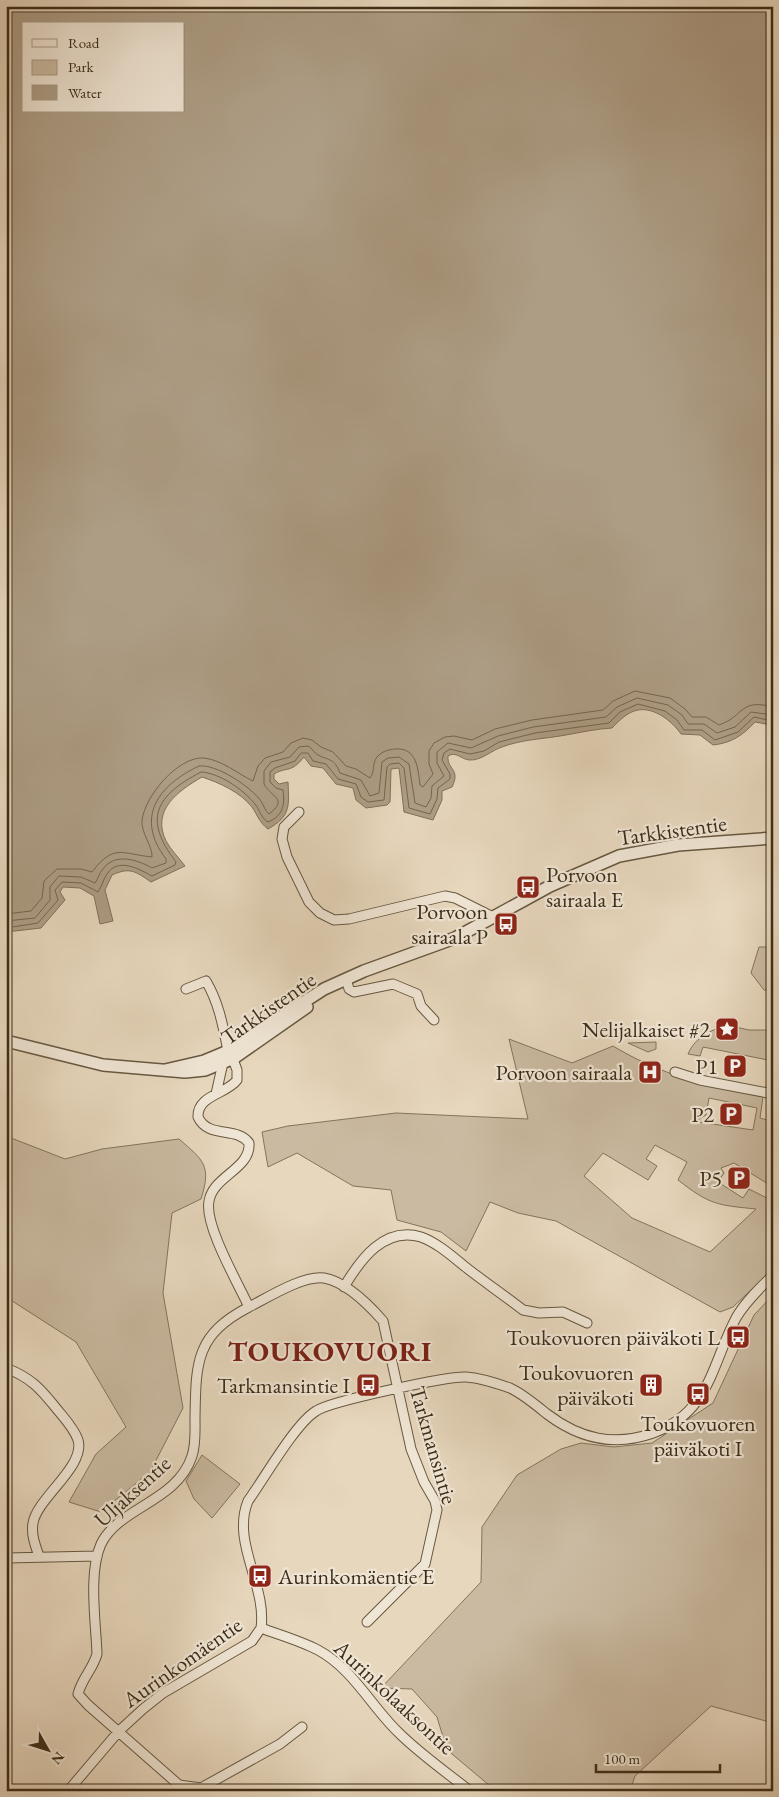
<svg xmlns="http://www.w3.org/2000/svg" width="779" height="1797" font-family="'EB Garamond',serif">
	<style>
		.green { fill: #cabaa1; stroke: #83745c; fill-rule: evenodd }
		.water { fill: #ad9d85; stroke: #807059; fill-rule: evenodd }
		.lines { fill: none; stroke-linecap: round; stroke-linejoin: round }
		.shore { stroke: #74654e; stroke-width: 1 }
		.minor-casing { stroke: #675841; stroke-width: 11 }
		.tertiary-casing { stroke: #675841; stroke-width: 14 }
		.minor { stroke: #efe5d4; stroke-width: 9 }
		.tertiary { stroke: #efe5d4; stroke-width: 11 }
		.labels { text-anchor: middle; stroke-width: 4.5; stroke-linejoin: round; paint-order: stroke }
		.street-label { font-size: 22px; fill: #3c2d18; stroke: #efe5d4 }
		.poi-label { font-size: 22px; fill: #3c2d18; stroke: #efe5d4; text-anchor: end }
		.district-label { font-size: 28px; font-weight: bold; letter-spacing: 1px; fill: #7a1f14; stroke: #efe5d4 }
	</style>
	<rect width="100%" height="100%" fill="#e7d7bd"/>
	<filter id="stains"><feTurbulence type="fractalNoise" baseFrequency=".004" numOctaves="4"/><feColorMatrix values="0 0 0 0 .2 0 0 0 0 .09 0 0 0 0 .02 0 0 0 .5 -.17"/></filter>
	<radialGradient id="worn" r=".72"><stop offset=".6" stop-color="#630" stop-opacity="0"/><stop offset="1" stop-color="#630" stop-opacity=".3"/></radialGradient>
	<!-- green -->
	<path class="green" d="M 759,947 L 773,947 L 773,990 L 764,990 L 751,973 Z
		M 731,1026 L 749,1030 L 773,1030 L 773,1061 L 703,1047 L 700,1056 L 688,1054 C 695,1037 714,1027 731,1026 Z
		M 509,1039 L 572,1063 L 613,1046 C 661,1075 709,1087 763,1097 L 760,1118 L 773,1122 L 773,1187 L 734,1163 L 721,1168 L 724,1173 L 718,1182 L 743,1198 L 749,1189 L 767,1198 L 773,1192 L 773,1269 L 733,1307 L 720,1312 L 556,1221 L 518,1213 L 490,1202 L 466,1251 L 441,1232 L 397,1220 L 391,1190 L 353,1186 L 297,1153 L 268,1167 L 262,1132 L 288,1126 L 396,1113 L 528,1119 ZM 709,1098 L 757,1108 L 753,1130 L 699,1122 L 699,1119 L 706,1115 ZM 655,1145 L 687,1162 L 678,1180 C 710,1205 717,1205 756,1209 L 710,1252 L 632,1218 L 584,1176 L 603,1153 L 648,1180 L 657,1166 L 646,1159 Z
		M 656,1042 L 656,1049 L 648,1052 L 628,1043 Z
		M 6,1136 L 65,1159 L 102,1149 L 179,1139 C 203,1160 212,1165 201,1199 L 172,1213 L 163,1293 L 183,1408 L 150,1472 L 101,1512 L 69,1502 L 96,1454 L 126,1427 L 76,1342 L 6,1297 Z
		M 773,1295 L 773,1723 L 711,1706 L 635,1776 L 630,1791 L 496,1791 L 452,1754 L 444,1740 L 437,1717 L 412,1689 L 381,1688 L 481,1582 L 482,1527 L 517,1475 L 561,1449 L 581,1443 L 614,1447 L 652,1443 L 713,1403 L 754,1315 Z
		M 202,1455 L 240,1484 L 212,1518 L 194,1499 L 186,1481 Z"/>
	<!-- water -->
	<path class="water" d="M 6,6 L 773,6 L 773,745 L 770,736 L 772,730 L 766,724 L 755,722 C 743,735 732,743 713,745 L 700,735 L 681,734 C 672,721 654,707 638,710 C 627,712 619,721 612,728 C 596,729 582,732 566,735 C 545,739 523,739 502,747 C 492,750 481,761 469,760 C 461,759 456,751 448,756 C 447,770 461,769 452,787 L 442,791 L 442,800 L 433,820 L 404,812 L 399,768 L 391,769 L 390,802 L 387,805 L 366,808 L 356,800 L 353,788 L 336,784 L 323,768 L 311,766 L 304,757 C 290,774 288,766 274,774 L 274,779 L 279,784 L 288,782 C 289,806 291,816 268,829 C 259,822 258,816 252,807 C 240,792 220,783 202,777 C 178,791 151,810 166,841 C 171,850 179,858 185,866 L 151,882 C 135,871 130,867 112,875 L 105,890 L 113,921 L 100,924 L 94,896 L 80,888 L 63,887 L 60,892 L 65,900 L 41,928 L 6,932 ZM 24,24 L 184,24 L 184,111 L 24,111 Z"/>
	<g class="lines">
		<!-- shore -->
		<path class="shore" d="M 6,914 L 31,911 L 42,898 L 44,881 L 57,869 L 81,869 L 92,872 C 114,843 122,854 152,857 C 153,847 141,833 142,821 C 144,797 178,756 204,758 C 222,760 238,774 253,781 L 258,766 L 265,758 L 283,752 L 291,743 L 303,738 L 312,740 L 321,747 L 333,752 L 346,766 L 356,769 L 370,778 C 375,772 372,763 377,757 C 382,751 388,750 395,749 C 417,747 418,769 420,785 L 423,787 L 433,774 L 429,764 L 429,751 L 434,743 L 445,737 L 454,736 L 472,740 L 495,729 L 532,720 L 603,710 L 613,701 L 635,691 L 670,698 L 685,709 L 692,717 L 706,717 L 719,725 C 745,716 739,698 773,707
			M 6,921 L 35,918 L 50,900 L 50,887 L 59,876 L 81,877 L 95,883 C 98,879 99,873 103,869 C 115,852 138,860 152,868 L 166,863 L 166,859 C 135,818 157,786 199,766 C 217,764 251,787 261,801 C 264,806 265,811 269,814 C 289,799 271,797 264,784 L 264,771 L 271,762 L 290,757 L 299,747 L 308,746 C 312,748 314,753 318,755 C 330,761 334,758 340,773 L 361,780 L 370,796 L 379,793 L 382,762 L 388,758 L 399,757 L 409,764 L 415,803 L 426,807 L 431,798 L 432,786 L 444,776 L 437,763 L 437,752 L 448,743 L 471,748 L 498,736 L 533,727 L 606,717 L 617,707 L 637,698 L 668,705 L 682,715 L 688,724 L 704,724 L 717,733 L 735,727 L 751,712 L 773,715
			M 6,928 L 38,923 L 58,900 L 55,890 L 62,882 L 81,883 L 98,892 C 102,887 103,879 107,874 C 118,857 139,869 152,876 L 175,865 L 176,862 C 143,819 155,796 201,772 C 219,773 243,789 255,804 C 260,810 261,818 268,822 C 283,816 285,805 283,790 L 276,788 L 270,782 L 270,772 L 275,768 L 295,761 L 301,753 L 308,753 L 313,761 L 326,764 L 338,779 L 356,784 L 361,797 L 368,802 L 384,800 L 387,767 L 390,764 L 399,763 L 404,768 L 409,808 L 430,814 L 437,799 L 438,788 L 450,779 L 450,774 L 442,760 L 444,753 L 450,749 L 470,754 L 484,751 L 499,742 L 535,733 L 609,723 L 620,712 L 638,704 L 665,711 L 677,720 L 684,730 L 702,730 L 715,740 L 738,732 L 754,717 L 768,720 L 773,724"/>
		<!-- minor casing -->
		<g class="minor-casing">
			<path id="minor" d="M 299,812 L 284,827 L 282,839 L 287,857 L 309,902 L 320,913 L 334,920 L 349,919 L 445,896 L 455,898 L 495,918
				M 346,979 L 349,989 L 354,992 L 393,984 L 417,994 L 421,1006 L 434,1020
				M 186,989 L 206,981 C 219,1003 223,1026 228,1051
				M 231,1054 L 237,1070 L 237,1080 C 227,1094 197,1095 198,1117 C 208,1139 237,1126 249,1143 C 251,1169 213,1176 209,1201 C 204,1225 238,1283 249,1307 C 195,1335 196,1363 195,1418 C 195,1430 196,1444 192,1456 C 177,1502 119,1507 101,1544 C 88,1573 96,1623 97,1654 C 93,1669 82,1678 78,1694 L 88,1705 L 179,1785 L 201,1788 L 280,1744 L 302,1727
				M 675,1072 L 700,1080 L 773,1094
				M 216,1094 L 224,1058
				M 344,1287 C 360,1260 384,1226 421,1237 C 438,1243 454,1258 468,1269 C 486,1283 505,1296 523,1310 L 539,1313 L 563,1312 L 587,1323
				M 249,1307 C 267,1298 303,1275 324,1278 C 346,1282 369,1305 383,1321 L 411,1449 L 424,1482 L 435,1501 L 437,1510 L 425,1564 L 367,1622
				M 6,1368 C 31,1378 40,1388 56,1408 C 64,1418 74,1428 78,1440 C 86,1466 37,1498 33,1523 C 31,1534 35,1545 39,1556
				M 6,1558 L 97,1556
				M 261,1628 C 280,1635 301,1641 318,1650 C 353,1669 371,1706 398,1732 C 420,1754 446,1772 470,1791
				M 68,1791 L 119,1731 L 143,1709 L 163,1693 L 252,1641 L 261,1628 C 267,1586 231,1542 248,1501 C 264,1479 295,1424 316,1411 C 331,1401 448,1376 466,1377 C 481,1378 496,1383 510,1388 C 523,1394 536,1405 547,1414 C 580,1439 614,1447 653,1433 C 710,1413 712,1363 736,1318 C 745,1302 760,1288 773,1275"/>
		</g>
		<!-- tertiary casing -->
		<g class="tertiary-casing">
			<path id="tertiary" d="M 6,1041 L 103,1065 L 185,1072 L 205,1070 L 234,1058 L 307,1007
				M 165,1070 L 204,1061 L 228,1051 L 324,989 L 364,971 L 455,938 L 550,886 L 619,856 L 678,845 L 773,838"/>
		</g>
		<!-- minor -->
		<use href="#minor" class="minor"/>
		<!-- tertiary -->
		<use href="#tertiary" class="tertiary"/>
	</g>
	<!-- icons -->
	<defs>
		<g id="bus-square" transform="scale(1.25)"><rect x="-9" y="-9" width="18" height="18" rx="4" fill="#8f2418" stroke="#efe5d4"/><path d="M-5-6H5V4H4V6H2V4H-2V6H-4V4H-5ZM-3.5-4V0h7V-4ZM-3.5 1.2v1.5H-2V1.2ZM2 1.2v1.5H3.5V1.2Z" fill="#fff"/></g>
		<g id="sight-square" transform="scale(1.25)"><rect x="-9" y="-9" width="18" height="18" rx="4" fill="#8f2418" stroke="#efe5d4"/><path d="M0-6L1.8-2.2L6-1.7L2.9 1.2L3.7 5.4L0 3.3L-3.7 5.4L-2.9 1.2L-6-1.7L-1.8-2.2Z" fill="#fff"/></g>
		<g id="parking-square" transform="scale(1.25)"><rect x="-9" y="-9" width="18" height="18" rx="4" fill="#8f2418" stroke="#efe5d4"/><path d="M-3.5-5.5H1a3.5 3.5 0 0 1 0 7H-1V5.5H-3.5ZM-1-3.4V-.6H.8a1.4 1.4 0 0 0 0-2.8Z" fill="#fff"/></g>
		<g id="hospital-square" transform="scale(1.25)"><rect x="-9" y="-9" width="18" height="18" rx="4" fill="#8f2418" stroke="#efe5d4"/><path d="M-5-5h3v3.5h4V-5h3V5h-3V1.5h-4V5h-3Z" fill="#fff"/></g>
		<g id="building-square" transform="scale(1.25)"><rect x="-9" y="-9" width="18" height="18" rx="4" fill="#8f2418" stroke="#efe5d4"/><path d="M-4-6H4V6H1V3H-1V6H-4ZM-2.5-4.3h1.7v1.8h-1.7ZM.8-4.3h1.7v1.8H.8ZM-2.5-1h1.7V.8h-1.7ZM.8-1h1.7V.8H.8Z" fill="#fff"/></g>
	</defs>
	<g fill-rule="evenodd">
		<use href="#bus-square" x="528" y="887"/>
		<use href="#bus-square" x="506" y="924"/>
		<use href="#sight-square" x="727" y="1029"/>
		<use href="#parking-square" x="735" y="1066"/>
		<use href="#hospital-square" x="650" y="1072"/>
		<use href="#parking-square" x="731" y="1114"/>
		<use href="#parking-square" x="739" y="1178"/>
		<use href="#bus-square" x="738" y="1337"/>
		<use href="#bus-square" x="368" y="1385"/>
		<use href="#building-square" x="651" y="1385"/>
		<use href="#bus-square" x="698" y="1394"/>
		<use href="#bus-square" x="260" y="1576"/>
	</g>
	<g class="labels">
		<!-- street labels -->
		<g class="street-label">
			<text transform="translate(672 830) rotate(-8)" y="8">Tarkkistentie</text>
			<text transform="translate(268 1008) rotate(-35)" y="8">Tarkkistentie</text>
			<text transform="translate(434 1445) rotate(74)" y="8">Tarkmansintie</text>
			<text transform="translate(132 1491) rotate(-42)" y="8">Uljaksentie</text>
			<text transform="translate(182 1662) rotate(-35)" y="8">Aurinkomäentie</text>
			<text transform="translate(395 1697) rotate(43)" y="8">Aurinkolaaksontie</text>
		</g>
		<!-- poi labels -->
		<g class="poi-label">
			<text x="546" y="882" text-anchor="start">Porvoon<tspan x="546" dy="25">sairaala E</tspan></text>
			<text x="488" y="919">Porvoon<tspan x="488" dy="25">sairaala P</tspan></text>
			<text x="710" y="1037">Nelijalkaiset #2</text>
			<text x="718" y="1074">P1</text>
			<text x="632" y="1080">Porvoon sairaala</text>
			<text x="714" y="1122">P2</text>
			<text x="722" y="1186">P5</text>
			<text x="720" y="1345">Toukovuoren päiväkoti L</text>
			<text x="634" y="1380">Toukovuoren<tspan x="634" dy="25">päiväkoti</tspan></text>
			<text x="350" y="1393">Tarkmansintie I</text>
			<text x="698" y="1431" text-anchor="middle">Toukovuoren<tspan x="698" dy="25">päiväkoti I</tspan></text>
			<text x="278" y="1584" text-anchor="start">Aurinkomäentie E</text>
		</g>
		<!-- district labels -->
		<g class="district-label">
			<text x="330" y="1361">TOUKOVUORI</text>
		</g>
	</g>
	<!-- margin -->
	<rect width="779" height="1797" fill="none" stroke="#e7d7bd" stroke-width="25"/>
	<rect x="8" y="8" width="764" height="1782" fill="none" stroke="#3c2d18" stroke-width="2.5"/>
	<rect x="12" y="12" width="754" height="1772" fill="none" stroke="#3c2d18"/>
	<!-- legend -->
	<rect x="22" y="22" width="162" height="90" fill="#efe5d4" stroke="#a79b89"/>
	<rect x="32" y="39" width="25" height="8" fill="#efe5d4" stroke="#a79b89"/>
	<text x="68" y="48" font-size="15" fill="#3c2d18">Road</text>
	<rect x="32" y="60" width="25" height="15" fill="#cabaa1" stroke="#a79b89"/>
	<text x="68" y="72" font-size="15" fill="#3c2d18">Park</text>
	<rect x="32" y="85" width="25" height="15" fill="#ad9d85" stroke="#a79b89"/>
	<text x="68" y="98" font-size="15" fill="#3c2d18">Water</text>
	<!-- north arrow -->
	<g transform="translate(48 1750) rotate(129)" stroke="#efe5d4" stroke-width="4" paint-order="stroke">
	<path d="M0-4L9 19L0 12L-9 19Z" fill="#3c2d18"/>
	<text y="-8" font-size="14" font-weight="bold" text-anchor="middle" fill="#3c2d18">N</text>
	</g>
	<!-- scale -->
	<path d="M596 1764v8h124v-8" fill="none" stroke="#3c2d18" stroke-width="2.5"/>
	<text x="604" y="1764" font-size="15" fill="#3c2d18" stroke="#efe5d4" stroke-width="4" paint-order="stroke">100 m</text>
	<rect width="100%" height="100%" filter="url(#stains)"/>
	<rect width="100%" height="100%" fill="url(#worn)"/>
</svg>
